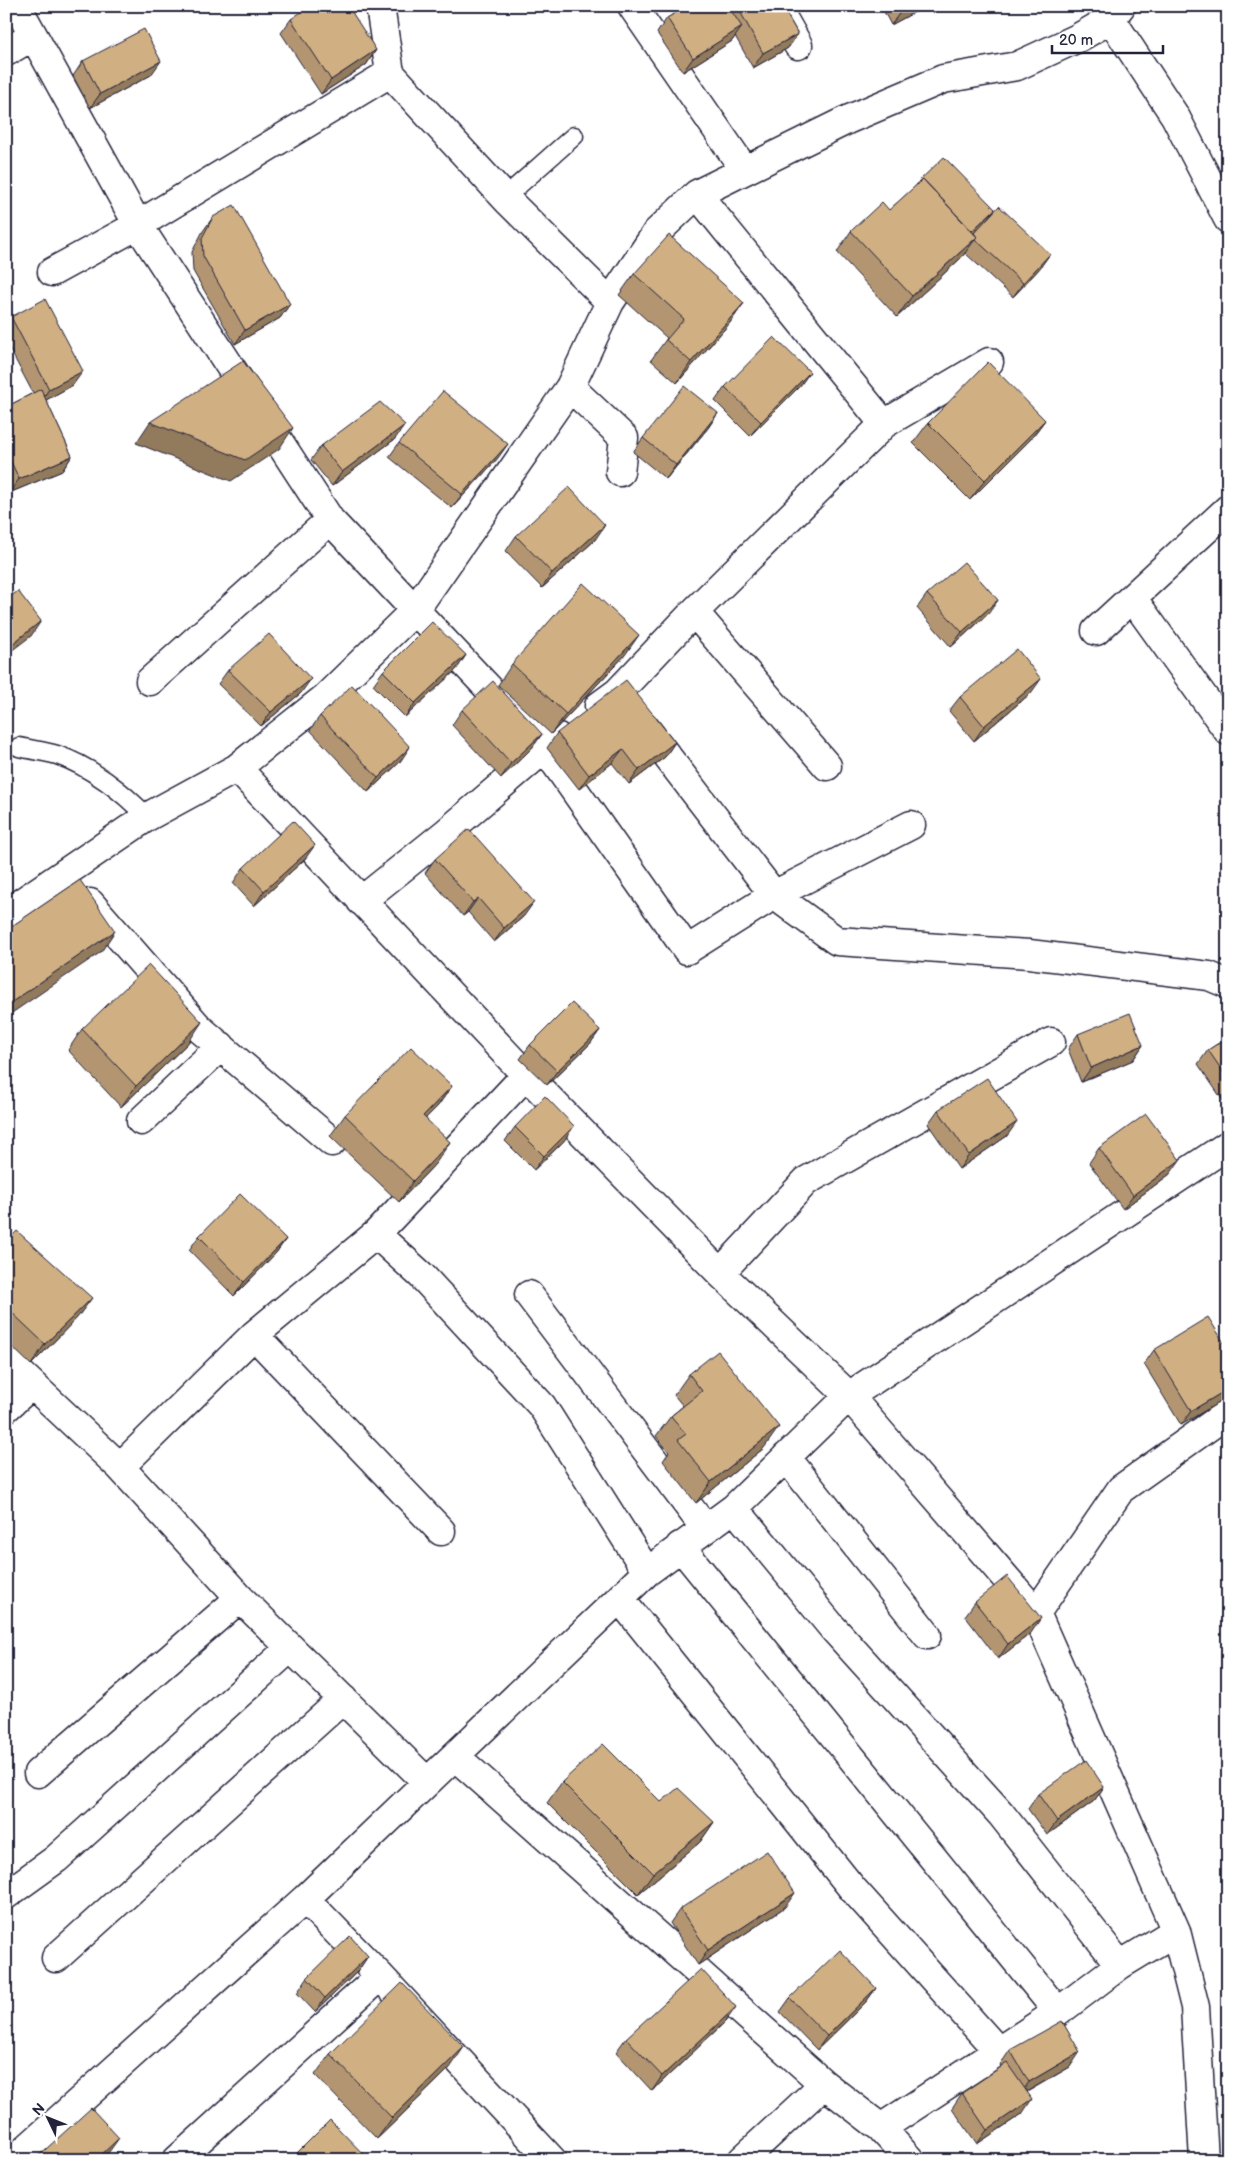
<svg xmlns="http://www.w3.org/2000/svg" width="1234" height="2166" font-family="'Balsamiq Sans',sans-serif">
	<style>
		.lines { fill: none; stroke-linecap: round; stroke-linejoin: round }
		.service-casing { stroke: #22223b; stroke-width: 21 }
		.minor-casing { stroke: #22223b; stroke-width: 31 }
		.service { stroke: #fff; stroke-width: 18 }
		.minor { stroke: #fff; stroke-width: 28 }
		.wall { fill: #b39671; stroke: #22223b }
		.shaded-wall { fill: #927a5c; stroke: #22223b }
		.building { fill: #d0af83; stroke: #22223b }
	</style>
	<rect width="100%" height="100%" fill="#fff"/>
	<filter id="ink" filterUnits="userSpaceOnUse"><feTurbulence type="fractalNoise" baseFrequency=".02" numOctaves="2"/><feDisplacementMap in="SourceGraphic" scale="10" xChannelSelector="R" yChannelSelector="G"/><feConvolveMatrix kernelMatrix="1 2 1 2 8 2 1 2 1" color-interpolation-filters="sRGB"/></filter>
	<g filter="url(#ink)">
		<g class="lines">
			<!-- service casing -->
			<g class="service-casing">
				<path id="service" d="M 504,198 L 574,136
					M 19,747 C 31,750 45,751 57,755 C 90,766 123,792 147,817"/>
			</g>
			<!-- minor casing -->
			<g class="minor-casing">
				<path id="minor" d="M 17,6 L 138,225 L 330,520 L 544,747 L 687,950 L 774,895 L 911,825
					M 380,6 L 390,73
					M 632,6 L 744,169
					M 776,6 L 798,45
					M 1111,19 L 1175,116 L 1228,219
					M 6,52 L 33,36
					M 697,194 L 884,424
					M 52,272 L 138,225 L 390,73 L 508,201 L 610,302
					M 570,387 L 624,438 L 620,472
					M 1133,599 L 1228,731
					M 694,612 L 827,766
					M 1096,631 L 1228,509
					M 150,681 L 330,520
					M 599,706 L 618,692 L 694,612 L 884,424 L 989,362
					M 643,725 L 774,895 L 837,941 L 1029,954 L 1209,976 L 1228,984
					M 237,768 L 526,1075 L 720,1273 L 849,1396 L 1036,1613 L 1176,1931 L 1195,2007 L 1204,2160
					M 361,901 L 447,832 L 558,737
					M 90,903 L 200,1029 L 332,1142
					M 6,913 L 147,817 L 237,768 L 325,698 L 415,610 L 570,387 L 610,302 L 657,232 L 697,194 L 847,120 L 943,79 L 1017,66 L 1078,38 L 1111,19 L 1121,6
					M 141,1121 L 221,1046
					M 376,1234 L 421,1275 L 542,1406 L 647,1572
					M 720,1273 L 806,1181 L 1051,1042
					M 529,1295 L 705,1528
					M 254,1335 L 441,1531
					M 6,1360 L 120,1467 L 240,1598 L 427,1782
					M 6,1408 L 31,1385
					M 786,1457 L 927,1635
					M 120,1467 L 254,1335 L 376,1234 L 526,1075
					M 734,1508 L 832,1627 L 1001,1814 L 1120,1965
					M 680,1546 L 1058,2012
					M 620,1599 L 852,1888 L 998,2051
					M 1036,1613 L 1121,1489 L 1228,1413
					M 456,1757 L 824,2084 L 881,2128 L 910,2160
					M 38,1773 L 240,1598
					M 6,1895 L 56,1859 L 290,1648
					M 305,1899 L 380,1976 L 552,2160
					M 56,1958 L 343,1699
					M 881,2128 L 1058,2012 L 1120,1965 L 1176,1931
					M 14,2160 L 305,1899 L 647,1572 L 734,1508 L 849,1396 L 1228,1145
					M 177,2160 L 380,1976
					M 742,2160 L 824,2084"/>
			</g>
			<!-- service -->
			<use href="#service" class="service"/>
			<!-- minor -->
			<use href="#minor" class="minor"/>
		</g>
		<!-- wall -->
		<path class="wall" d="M 687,6 L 782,6 L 798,34 L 788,48 L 753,68 L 735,36 L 732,41 L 683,72 L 657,33 L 667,18 Z
			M 881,6 L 926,6 L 891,25 Z
			M 291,19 L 376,50 L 366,65 L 321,94 L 281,33 Z
			M 83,61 L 151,75 L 90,108 L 73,76 Z
			M 919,181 L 995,209 L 990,216 L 1040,268 L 1013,297 L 965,253 L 962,257 L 897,317 L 837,252 L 851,231 L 889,210 L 915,187 Z
			M 213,217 L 290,304 L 280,318 L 235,344 L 193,271 L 192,252 L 203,231 Z
			M 634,274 L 744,303 L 729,324 L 677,383 L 651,360 L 667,338 L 619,295 Z
			M 11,317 L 73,385 L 46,400 L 72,456 L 62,471 L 9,493 L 6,488 L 6,407 L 33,393 L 6,342 L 6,323 Z
			M 800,386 L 750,436 L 715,401 L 725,387 Z
			M 718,413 L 708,428 L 666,479 L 633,452 L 643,438 Z
			M 1045,420 L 1030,440 L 970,500 L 913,443 L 928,423 Z
			M 395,439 L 332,486 L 311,460 L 321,446 Z
			M 399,443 L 498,458 L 452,508 L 389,457 Z
			M 516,536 L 595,540 L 542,588 L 506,551 Z
			M 927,594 L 998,600 L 988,614 L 951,647 L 917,608 Z
			M 466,655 L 456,670 L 405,717 L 373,685 L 383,671 Z
			M 625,655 L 551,734 L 498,685 L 512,664 Z
			M 228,670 L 301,693 L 261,726 L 218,684 Z
			M 1031,693 L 974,741 L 949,711 L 960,697 Z
			M 462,710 L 542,734 L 532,748 L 501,778 L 452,725 Z
			M 320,716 L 400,762 L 368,792 L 310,730 Z
			M 557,733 L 675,742 L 665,757 L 629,784 L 612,763 L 579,789 L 547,748 Z
			M 305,859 L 254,906 L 233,883 L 243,868 Z
			M 435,859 L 524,916 L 494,942 L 468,912 L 463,916 L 425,873 Z
			M 82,1029 L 188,1043 L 121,1107 L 68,1050 Z
			M 600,1030 L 590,1044 L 547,1085 L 520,1059 L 530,1045 Z
			M 1078,1034 L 1143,1045 L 1133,1060 L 1081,1082 L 1068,1049 Z
			M 1228,1037 L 1228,1108 L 1198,1064 L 1208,1050 Z
			M 452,1086 L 437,1107 L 426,1118 L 436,1163 L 399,1202 L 330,1136 L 345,1115 Z
			M 938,1110 L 1007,1136 L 959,1169 L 928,1124 Z
			M 515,1127 L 564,1141 L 534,1170 L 505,1141 Z
			M 1099,1148 L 1170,1174 L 1123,1209 L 1089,1163 Z
			M 199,1236 L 286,1239 L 276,1253 L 234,1296 L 189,1250 Z
			M 6,1242 L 77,1318 L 31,1365 L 6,1341 Z
			M 1154,1350 L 1228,1397 L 1181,1425 L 1144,1364 Z
			M 689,1374 L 764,1448 L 696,1503 L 663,1461 L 669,1452 L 656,1436 L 671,1416 L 683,1406 L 674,1395 Z
			M 975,1602 L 1031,1633 L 998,1659 L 965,1616 Z
			M 562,1782 L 661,1802 L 714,1822 L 700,1842 L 638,1894 L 547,1803 Z
			M 1104,1787 L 1094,1801 L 1047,1835 L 1028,1809 L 1038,1794 Z
			M 785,1907 L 698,1965 L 670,1923 L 680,1909 Z
			M 368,1956 L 358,1971 L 315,2012 L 297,1993 L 307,1978 Z
			M 876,1988 L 866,2002 L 817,2050 L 780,2012 L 790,1998 Z
			M 726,2021 L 652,2091 L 616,2052 L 626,2038 Z
			M 1010,2050 L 1070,2067 L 1027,2092 L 1022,2114 L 977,2144 L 952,2108 L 962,2093 L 1001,2067 L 1000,2065 Z
			M 330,2054 L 450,2068 L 377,2139 L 315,2075 Z
			M 296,2154 L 367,2160 L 292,2160 Z"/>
		<!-- shaded-wall -->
		<path class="shaded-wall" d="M 909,6 L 926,6 L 891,25 L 901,11 Z
			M 742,27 L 732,41 L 683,72 L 693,58 Z
			M 798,34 L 788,48 L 753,68 L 763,53 Z
			M 376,50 L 366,65 L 321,94 L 331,80 Z
			M 161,61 L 151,75 L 90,108 L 100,94 Z
			M 995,209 L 985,223 L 960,248 L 970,233 Z
			M 977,237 L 962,257 L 897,317 L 912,296 Z
			M 1050,254 L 1040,268 L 1013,297 L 1023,283 Z
			M 744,303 L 729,324 L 677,383 L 691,362 Z
			M 290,304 L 280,318 L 235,344 L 245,330 Z
			M 83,371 L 73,385 L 39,404 L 49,389 Z
			M 810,372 L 800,386 L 750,436 L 761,422 Z
			M 718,413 L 708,428 L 666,479 L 676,465 Z
			M 1045,420 L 1030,440 L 970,500 L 985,480 Z
			M 150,422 L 293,428 L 279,449 L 231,481 L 136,443 Z
			M 405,425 L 395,439 L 332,486 L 342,472 Z
			M 508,444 L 498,458 L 452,508 L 462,494 Z
			M 72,456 L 62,471 L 9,493 L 19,479 Z
			M 605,525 L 595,540 L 542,588 L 552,573 Z
			M 998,600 L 988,614 L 951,647 L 962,632 Z
			M 41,621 L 31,636 L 6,655 L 6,649 Z
			M 639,635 L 625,655 L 551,734 L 566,714 Z
			M 466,655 L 456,670 L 405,717 L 415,703 Z
			M 311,679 L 301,693 L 261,726 L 271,712 Z
			M 1041,679 L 1031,693 L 974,741 L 984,726 Z
			M 542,734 L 532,748 L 501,778 L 511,763 Z
			M 675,742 L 665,757 L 629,784 L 639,770 Z
			M 410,747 L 400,762 L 368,792 L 378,778 Z
			M 623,749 L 612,763 L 579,789 L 589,775 Z
			M 315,845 L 305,859 L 254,906 L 264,891 Z
			M 478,898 L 468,912 L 463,916 L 473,902 Z
			M 534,902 L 524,916 L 494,942 L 504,928 Z
			M 115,931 L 101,952 L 6,1017 L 6,1006 Z
			M 202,1022 L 188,1043 L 121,1107 L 136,1086 Z
			M 600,1030 L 590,1044 L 547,1085 L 557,1071 Z
			M 1143,1045 L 1133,1060 L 1081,1082 L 1091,1068 Z
			M 452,1086 L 437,1107 L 408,1136 L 423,1116 Z
			M 1017,1122 L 1007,1136 L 959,1169 L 969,1155 Z
			M 574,1126 L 564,1141 L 534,1170 L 544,1156 Z
			M 450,1142 L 436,1163 L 399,1202 L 413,1181 Z
			M 1180,1160 L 1170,1174 L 1123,1209 L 1133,1195 Z
			M 286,1239 L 276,1253 L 234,1296 L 244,1282 Z
			M 92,1298 L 77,1318 L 31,1365 L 45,1344 Z
			M 1228,1389 L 1228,1397 L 1181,1425 L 1191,1411 Z
			M 779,1427 L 764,1448 L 696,1503 L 711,1482 Z
			M 1041,1618 L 1031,1633 L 998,1659 L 1008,1644 Z
			M 1104,1787 L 1094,1801 L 1047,1835 L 1057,1821 Z
			M 714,1822 L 700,1842 L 638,1894 L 653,1873 Z
			M 795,1893 L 785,1907 L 698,1965 L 708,1950 Z
			M 368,1956 L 358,1971 L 315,2012 L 325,1998 Z
			M 876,1988 L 866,2002 L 817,2050 L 827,2036 Z
			M 736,2007 L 726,2021 L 652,2091 L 662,2076 Z
			M 464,2047 L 450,2068 L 377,2139 L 392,2118 Z
			M 1080,2052 L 1070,2067 L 1019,2096 L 1029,2082 Z
			M 1032,2099 L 1022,2114 L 977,2144 L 987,2130 Z
			M 119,2138 L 109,2152 L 101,2160 L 96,2160 Z"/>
		<!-- building -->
		<path class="building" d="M 310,6 L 348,6 L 376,50 L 331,80 L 291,19 Z
			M 687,6 L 728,6 L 742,27 L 693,58 L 667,18 Z
			M 737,6 L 782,6 L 798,34 L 763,53 Z
			M 898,6 L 909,6 L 901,11 Z
			M 144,29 L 161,61 L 100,94 L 83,61 Z
			M 944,157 L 995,209 L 972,231 L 923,179 L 920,182 L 919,181 Z
			M 923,179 L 977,237 L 912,296 L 851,231 L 882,202 L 889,210 Z
			M 234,205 L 290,304 L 245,330 L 203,256 L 202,238 L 213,217 Z
			M 999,206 L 1050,254 L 1023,283 L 975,239 L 977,237 L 974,233 Z
			M 669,235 L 744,303 L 691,362 L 666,340 L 684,319 L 634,274 Z
			M 45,299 L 83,371 L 49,389 L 11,317 Z
			M 774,337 L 810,372 L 761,422 L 725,387 Z
			M 243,361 L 293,428 L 245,460 L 150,422 Z
			M 988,362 L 1045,420 L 985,480 L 928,423 Z
			M 684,386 L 718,413 L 676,465 L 643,438 Z
			M 41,389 L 72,456 L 19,479 L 6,451 L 6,407 Z
			M 443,391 L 508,444 L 462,494 L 399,443 Z
			M 380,402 L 405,425 L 342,472 L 321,446 Z
			M 569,487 L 605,525 L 552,573 L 516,536 Z
			M 964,562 L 998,600 L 962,632 L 927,594 Z
			M 583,583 L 639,635 L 566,714 L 512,664 Z
			M 18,591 L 41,621 L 6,649 L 6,600 Z
			M 432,622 L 466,655 L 415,703 L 383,671 Z
			M 269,634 L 311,679 L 271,712 L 228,670 Z
			M 1017,649 L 1041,679 L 984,726 L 960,697 Z
			M 626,680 L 675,742 L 639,770 L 623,749 L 589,775 L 557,733 Z
			M 493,681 L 542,734 L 511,763 L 462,710 Z
			M 352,685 L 410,747 L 378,778 L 320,716 Z
			M 293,821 L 315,845 L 264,891 L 243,868 Z
			M 469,829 L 534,902 L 504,928 L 478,898 L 473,902 L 435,859 Z
			M 80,880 L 115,931 L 6,1006 L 6,930 Z
			M 149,965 L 202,1022 L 136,1086 L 82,1029 Z
			M 572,1003 L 600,1030 L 557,1071 L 530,1045 Z
			M 1130,1013 L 1143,1045 L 1091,1068 L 1078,1034 Z
			M 1228,1037 L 1228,1079 L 1208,1050 Z
			M 411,1047 L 452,1086 L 423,1116 L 450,1142 L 413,1181 L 345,1115 Z
			M 987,1078 L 1017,1122 L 969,1155 L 938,1110 Z
			M 545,1096 L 574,1126 L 544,1156 L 515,1127 Z
			M 1146,1114 L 1180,1160 L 1133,1195 L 1099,1148 Z
			M 240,1194 L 286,1239 L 244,1282 L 199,1236 Z
			M 17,1231 L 92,1298 L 45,1344 L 6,1307 L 6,1242 Z
			M 1208,1317 L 1228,1349 L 1228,1389 L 1191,1411 L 1154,1350 Z
			M 718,1351 L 779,1427 L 711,1482 L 678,1440 L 686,1434 L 671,1416 L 702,1391 L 689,1374 Z
			M 1007,1576 L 1041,1618 L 1008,1644 L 975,1602 Z
			M 603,1744 L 661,1802 L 678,1788 L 714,1822 L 653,1873 L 562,1782 Z
			M 1086,1760 L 1104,1787 L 1057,1821 L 1038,1794 Z
			M 767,1851 L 795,1893 L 708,1950 L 680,1909 Z
			M 350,1936 L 368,1956 L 325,1998 L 307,1978 Z
			M 840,1950 L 876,1988 L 827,2036 L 790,1998 Z
			M 701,1969 L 736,2007 L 662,2076 L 626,2038 Z
			M 402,1983 L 464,2047 L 392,2118 L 330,2054 Z
			M 1062,2021 L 1080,2052 L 1029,2082 L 1010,2050 Z
			M 1007,2063 L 1032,2099 L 987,2130 L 962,2093 Z
			M 91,2108 L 119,2138 L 96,2160 L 34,2160 Z
			M 330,2120 L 368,2159 L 367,2160 L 302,2160 L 296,2154 Z"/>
	</g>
	<!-- margin -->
	<rect width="1234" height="2166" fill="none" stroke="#fff" stroke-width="25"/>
	<rect x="12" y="12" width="1209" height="2141" fill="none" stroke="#22223b" stroke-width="2" filter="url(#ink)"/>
	<!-- north arrow -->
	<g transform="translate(48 2118) rotate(313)" stroke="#ffffff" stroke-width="4" paint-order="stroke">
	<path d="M0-4L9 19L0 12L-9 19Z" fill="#22223b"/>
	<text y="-8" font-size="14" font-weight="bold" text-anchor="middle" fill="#22223b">N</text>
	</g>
	<!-- scale -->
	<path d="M1052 45v8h111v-8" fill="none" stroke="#22223b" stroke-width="2.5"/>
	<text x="1059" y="45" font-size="15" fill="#22223b" stroke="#ffffff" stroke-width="4" paint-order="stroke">20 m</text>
</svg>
